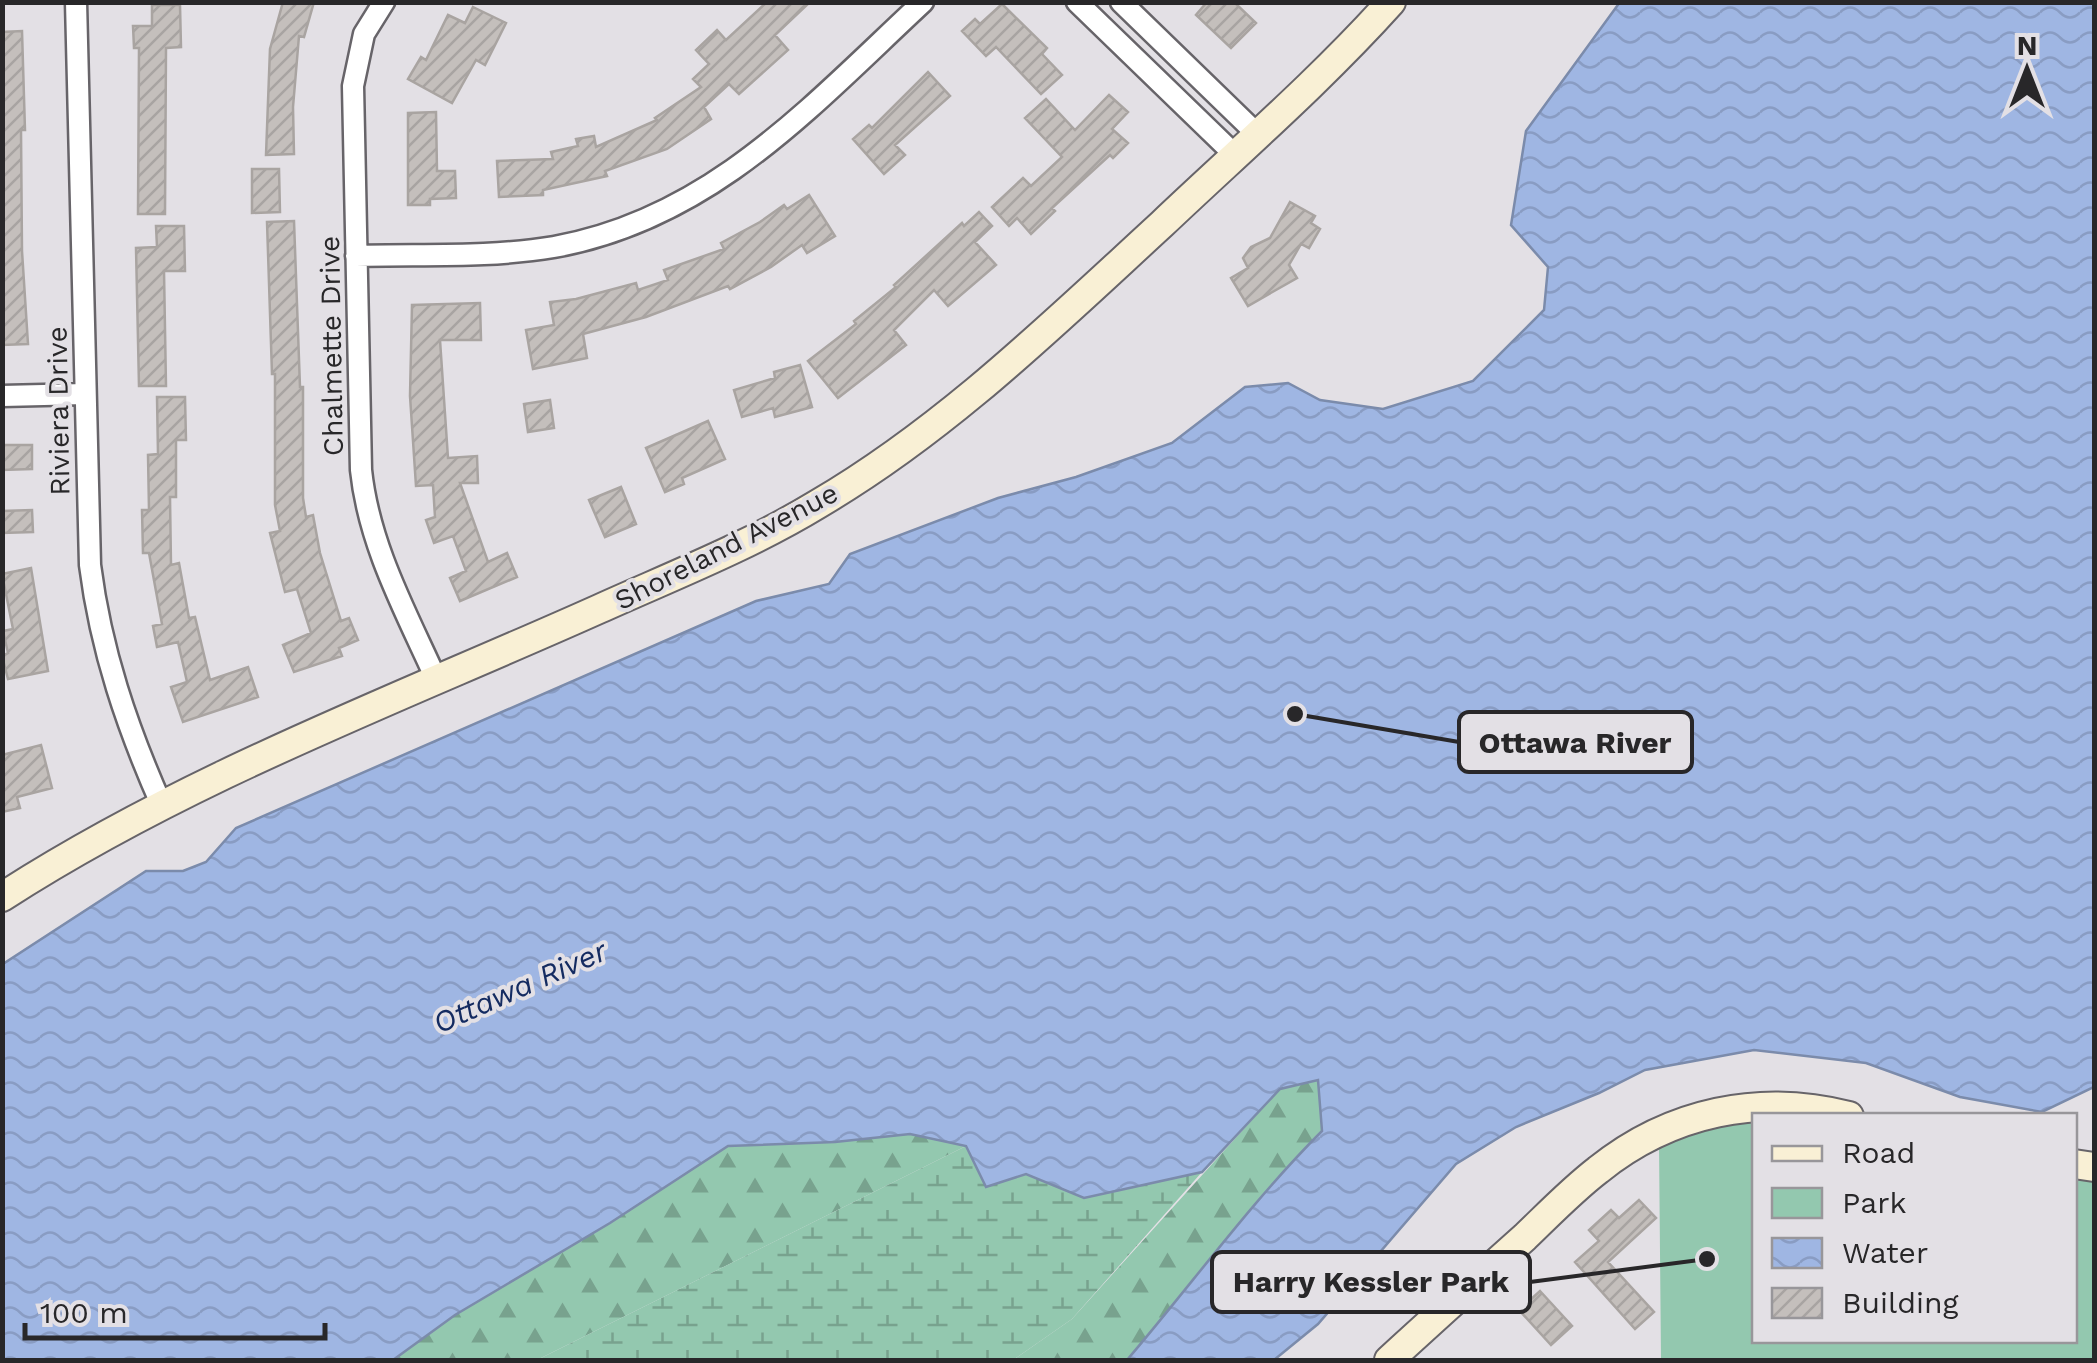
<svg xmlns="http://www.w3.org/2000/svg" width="2097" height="1363" font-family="'Work Sans',sans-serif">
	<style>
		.forest { fill: url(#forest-firs) }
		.wetland { fill: url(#wetland-marsh) }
		.park { fill: #93c8af }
		.water { fill: url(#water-waves); stroke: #7b8bab; stroke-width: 2.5 }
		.building { fill: url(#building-hatch); stroke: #a9a4a1; stroke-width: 2.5 }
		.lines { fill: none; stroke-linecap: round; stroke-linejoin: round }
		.street-casing { stroke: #676469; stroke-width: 25 }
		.secondary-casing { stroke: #676469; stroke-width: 32 }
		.street { stroke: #fff; stroke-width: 20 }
		.secondary { stroke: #f9f0d5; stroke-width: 28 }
		.labels { text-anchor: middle; stroke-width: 8; stroke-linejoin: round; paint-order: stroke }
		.street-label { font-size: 28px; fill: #282729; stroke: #e3e0e5 }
		.water-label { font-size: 30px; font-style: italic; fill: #142b61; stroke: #e3e0e5 }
		.leader { fill: none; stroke: #282729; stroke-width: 4 }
		.callout-dot { fill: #282729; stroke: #e3e0e5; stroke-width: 4 }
		.callout { fill: #e3e0e5; stroke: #282729; stroke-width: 4 }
		.callout-label { font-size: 30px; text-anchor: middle; font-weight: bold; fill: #282729 }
	</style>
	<defs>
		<pattern id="forest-firs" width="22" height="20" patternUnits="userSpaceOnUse" patternTransform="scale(2.5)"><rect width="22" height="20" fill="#93c8af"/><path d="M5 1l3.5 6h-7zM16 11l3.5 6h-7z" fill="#78a28e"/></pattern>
		<pattern id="wetland-marsh" width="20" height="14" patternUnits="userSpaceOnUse" patternTransform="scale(2.5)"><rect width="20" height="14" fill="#93c8af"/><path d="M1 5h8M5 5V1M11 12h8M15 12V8" fill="none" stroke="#78a28e"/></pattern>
		<pattern id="water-waves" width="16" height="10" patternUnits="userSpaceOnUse" patternTransform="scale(2.5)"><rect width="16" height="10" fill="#9fb6e3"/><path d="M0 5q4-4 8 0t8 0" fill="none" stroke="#899cc3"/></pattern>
		<pattern id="building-hatch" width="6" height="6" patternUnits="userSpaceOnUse" patternTransform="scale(2.5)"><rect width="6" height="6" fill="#c4bfbc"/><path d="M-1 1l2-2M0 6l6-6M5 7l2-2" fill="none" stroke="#a8a4a2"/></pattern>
	</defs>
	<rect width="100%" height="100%" fill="#e3e0e5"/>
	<!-- forest -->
	<path class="forest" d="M 1318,1080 L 1323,1131 C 1251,1202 1192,1284 1127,1360 L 1013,1360 L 1072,1319 L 1280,1089 Z
		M 910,1134 L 966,1146 L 537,1360 L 393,1360 L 455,1315 L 610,1223 L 728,1146 L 835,1142 Z"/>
	<!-- wetland -->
	<path class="wetland" d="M 966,1146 L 1084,1198 L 1202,1172 L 1072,1319 L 1013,1360 L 537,1360 Z"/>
	<!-- park -->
	<path class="park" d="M 1754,1116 L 1754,1340 L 2074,1340 L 2075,1176 L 2094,1177 L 2094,1360 L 1661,1360 L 1659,1144 L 1679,1133 Z"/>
	<!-- water -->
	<path class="water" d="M 1620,2 L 2094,3 L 2094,1087 L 2042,1112 L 1960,1097 L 1866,1063 L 1754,1050 L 1645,1070 L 1599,1093 L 1516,1127 L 1456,1164 L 1318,1324 L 1274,1360 L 1127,1360 C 1192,1284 1251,1202 1322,1131 L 1318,1080 L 1280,1089 L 1202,1172 L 1084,1198 L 1026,1174 L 986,1187 L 966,1146 L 910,1134 L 835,1142 L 728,1146 L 610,1223 L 455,1315 L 393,1360 L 3,1360 L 3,964 L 146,871 L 183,871 L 206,862 L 236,828 L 756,601 L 829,584 L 850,554 L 998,498 L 1076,477 L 1172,443 L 1245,387 L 1288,383 L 1320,400 L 1383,409 L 1473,381 L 1544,310 L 1548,267 L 1511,225 L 1526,131 Z"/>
	<!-- building -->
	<path class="building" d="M 283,2 L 314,2 L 304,37 L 299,36 L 293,107 L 294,154 L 266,155 L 270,49 Z
		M 767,2 L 810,2 L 775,35 L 788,50 L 739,94 L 729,84 L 704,107 L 711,119 L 667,149 L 605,171 L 607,176 L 543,190 L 543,195 L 499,197 L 497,161 L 553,159 L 551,152 L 578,146 L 576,139 L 594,136 L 596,147 L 657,120 L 655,118 L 701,87 L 693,79 L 709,64 L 696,50 L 717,30 L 726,40 Z
		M 1207,2 L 1234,2 L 1256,23 L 1231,48 L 1196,15 Z
		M 1002,4 L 1047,48 L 1042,54 L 1062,75 L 1041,94 L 996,47 L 986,56 L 962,31 L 975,19 L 980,24 Z
		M 152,5 L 180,5 L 181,47 L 166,48 L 165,214 L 138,214 L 139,48 L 134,48 L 133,26 L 152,26 Z
		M 473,7 L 506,23 L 485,65 L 476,60 L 452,103 L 408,79 L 421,57 L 426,60 L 448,15 L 465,23 Z
		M 22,31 L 25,130 L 21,130 L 22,251 L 28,344 L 2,345 L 2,32 Z
		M 928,72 L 950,96 L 895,145 L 905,155 L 884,174 L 853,139 L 869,125 L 872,128 Z
		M 1109,95 L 1128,112 L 1112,129 L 1128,143 L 1113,158 L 1110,155 L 1052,208 L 1055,211 L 1031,234 L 1017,218 L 1009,226 L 992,207 L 1023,178 L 1031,186 L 1062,157 L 1025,118 L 1046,99 L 1075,130 Z
		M 436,112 L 437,171 L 455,171 L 456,198 L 430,199 L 430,205 L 408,205 L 408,113 Z
		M 252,169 L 279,169 L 280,212 L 252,213 Z
		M 809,195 L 835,236 L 807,253 L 802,245 L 771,267 L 730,289 L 728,286 L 646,317 L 583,334 L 587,358 L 533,369 L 526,330 L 554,325 L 550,302 L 576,299 L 636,283 L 638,290 L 668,280 L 664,270 L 724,249 L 721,243 L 760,222 L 784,205 L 787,209 Z
		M 1290,202 L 1315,216 L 1311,223 L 1320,229 L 1309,248 L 1301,244 L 1289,265 L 1297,278 L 1248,306 L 1231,278 L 1248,268 L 1243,258 L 1251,247 L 1270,238 Z
		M 979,212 L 992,226 L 975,242 L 996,265 L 948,306 L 934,290 L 894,330 L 906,345 L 838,398 L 808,361 L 856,324 L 854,321 L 896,287 L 894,285 L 962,223 L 964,226 Z
		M 294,221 L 300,387 L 303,387 L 303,498 L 306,517 L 313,515 L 320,553 L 341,621 L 349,618 L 358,640 L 339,648 L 342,656 L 294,672 L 283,645 L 311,633 L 297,589 L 285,592 L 270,533 L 280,531 L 275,505 L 275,374 L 272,374 L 267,222 Z
		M 156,226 L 184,226 L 185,271 L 164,271 L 166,386 L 139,386 L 136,248 L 157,247 Z
		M 480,303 L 481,340 L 440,340 L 448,458 L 477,456 L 478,483 L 460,483 L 488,562 L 507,553 L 517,577 L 460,601 L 450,578 L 466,571 L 453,536 L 434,543 L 426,520 L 435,517 L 433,485 L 416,486 L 410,396 L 412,305 Z
		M 800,365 L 812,407 L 775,417 L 773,408 L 742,417 L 734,390 L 775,378 L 774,372 Z
		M 157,397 L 185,397 L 186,440 L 176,440 L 176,497 L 170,497 L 171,565 L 179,563 L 189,618 L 195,617 L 210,680 L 248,667 L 258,697 L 183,722 L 171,687 L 187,682 L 178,642 L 157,647 L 153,626 L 162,624 L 149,553 L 143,553 L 142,510 L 149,510 L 148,455 L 158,454 Z
		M 550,400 L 554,428 L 528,432 L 524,404 Z
		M 708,421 L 725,459 L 682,478 L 684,484 L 665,492 L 646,448 Z
		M 2,445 L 32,445 L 32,469 L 2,470 Z
		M 621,487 L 636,524 L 605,537 L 589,500 Z
		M 32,510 L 33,532 L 2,533 L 2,511 Z
		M 31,568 L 48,671 L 8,679 L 2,656 L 8,653 L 3,631 L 13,629 L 2,574 Z
		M 41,745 L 52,788 L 17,797 L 20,808 L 2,812 L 2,755 Z
		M 1639,1200 L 1656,1218 L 1608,1262 L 1654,1312 L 1635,1329 L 1575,1262 L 1599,1241 L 1589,1230 L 1611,1210 L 1619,1218 Z
		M 1540,1291 L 1572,1326 L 1551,1345 L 1519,1310 Z"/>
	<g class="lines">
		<!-- street casing -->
		<g class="street-casing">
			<path id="street" d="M 76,2 L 90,565 C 101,651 127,727 162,806
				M 384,2 L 364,34 L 353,86 L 361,470 C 369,546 406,612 437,681
				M 1077,2 L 1235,155
				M 1121,2 L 1257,134
				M 356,256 C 422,254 489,258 554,247 C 711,219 811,106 923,2
				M 2,396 L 85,394"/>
		</g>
		<!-- secondary casing -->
		<g class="secondary-casing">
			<path id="secondary" d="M 2,897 C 188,777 398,699 599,609 C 672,576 749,546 818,504 C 946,429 1053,324 1162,224 C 1239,151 1320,81 1391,2
				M 2074,1164 L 2094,1167
				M 1389,1360 C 1434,1319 1479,1278 1525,1237 C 1549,1214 1572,1190 1598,1170 C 1670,1112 1760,1093 1849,1116"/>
		</g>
		<!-- street -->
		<use href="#street" class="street"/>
		<!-- secondary -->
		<use href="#secondary" class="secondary"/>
	</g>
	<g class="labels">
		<!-- street labels -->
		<g class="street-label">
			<text transform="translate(331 346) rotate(-91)" y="10">Chalmette Drive</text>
			<text transform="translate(58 411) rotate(-91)" y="10">Riviera Drive</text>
			<text transform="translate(726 546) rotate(-27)" y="10">Shoreland Avenue</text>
		</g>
		<!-- water labels -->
		<g class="water-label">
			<text transform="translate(520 987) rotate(-24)" y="10">Ottawa River</text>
		</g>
	</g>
	<!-- callouts -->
	<path class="leader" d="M1295 714L1459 742M1707 1259L1530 1282"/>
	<g class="callout-dot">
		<circle cx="1295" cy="714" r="10"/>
		<circle cx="1707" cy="1259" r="10"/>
	</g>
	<g class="callout">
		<rect x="1459" y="712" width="233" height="60" rx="10"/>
		<rect x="1212" y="1252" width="318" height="60" rx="10"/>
	</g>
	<g class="callout-label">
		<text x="1575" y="753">Ottawa River</text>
		<text x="1371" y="1292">Harry Kessler Park</text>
	</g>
	<!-- border -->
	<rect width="2097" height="1363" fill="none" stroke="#282729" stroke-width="10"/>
	<!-- legend -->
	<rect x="1752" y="1113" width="325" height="230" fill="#e3e0e5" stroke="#98969a" stroke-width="2.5"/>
	<rect x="1772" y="1146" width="50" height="15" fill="#f9f0d5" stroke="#98969a" stroke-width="2.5"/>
	<text x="1842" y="1163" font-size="30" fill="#282729">Road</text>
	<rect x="1772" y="1188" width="50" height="30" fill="#93c8af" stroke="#98969a" stroke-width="2.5"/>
	<text x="1842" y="1213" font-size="30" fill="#282729">Park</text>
	<rect x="1772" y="1238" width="50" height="30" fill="url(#water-waves)" stroke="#98969a" stroke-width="2.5"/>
	<text x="1842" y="1263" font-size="30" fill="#282729">Water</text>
	<rect x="1772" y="1288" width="50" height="30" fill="url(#building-hatch)" stroke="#98969a" stroke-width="2.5"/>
	<text x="1842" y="1313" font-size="30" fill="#282729">Building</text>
	<!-- north arrow -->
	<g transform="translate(2027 70)" stroke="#e3e0e5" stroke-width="8" paint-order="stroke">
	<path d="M0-8L18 38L0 25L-18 38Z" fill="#282729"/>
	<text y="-15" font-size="28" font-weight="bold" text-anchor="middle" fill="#282729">N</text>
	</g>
	<!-- scale -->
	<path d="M25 1323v15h300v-15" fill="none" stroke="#282729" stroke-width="5"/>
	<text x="40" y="1323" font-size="30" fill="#282729" stroke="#e3e0e5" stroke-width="8" paint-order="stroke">100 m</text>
</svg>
